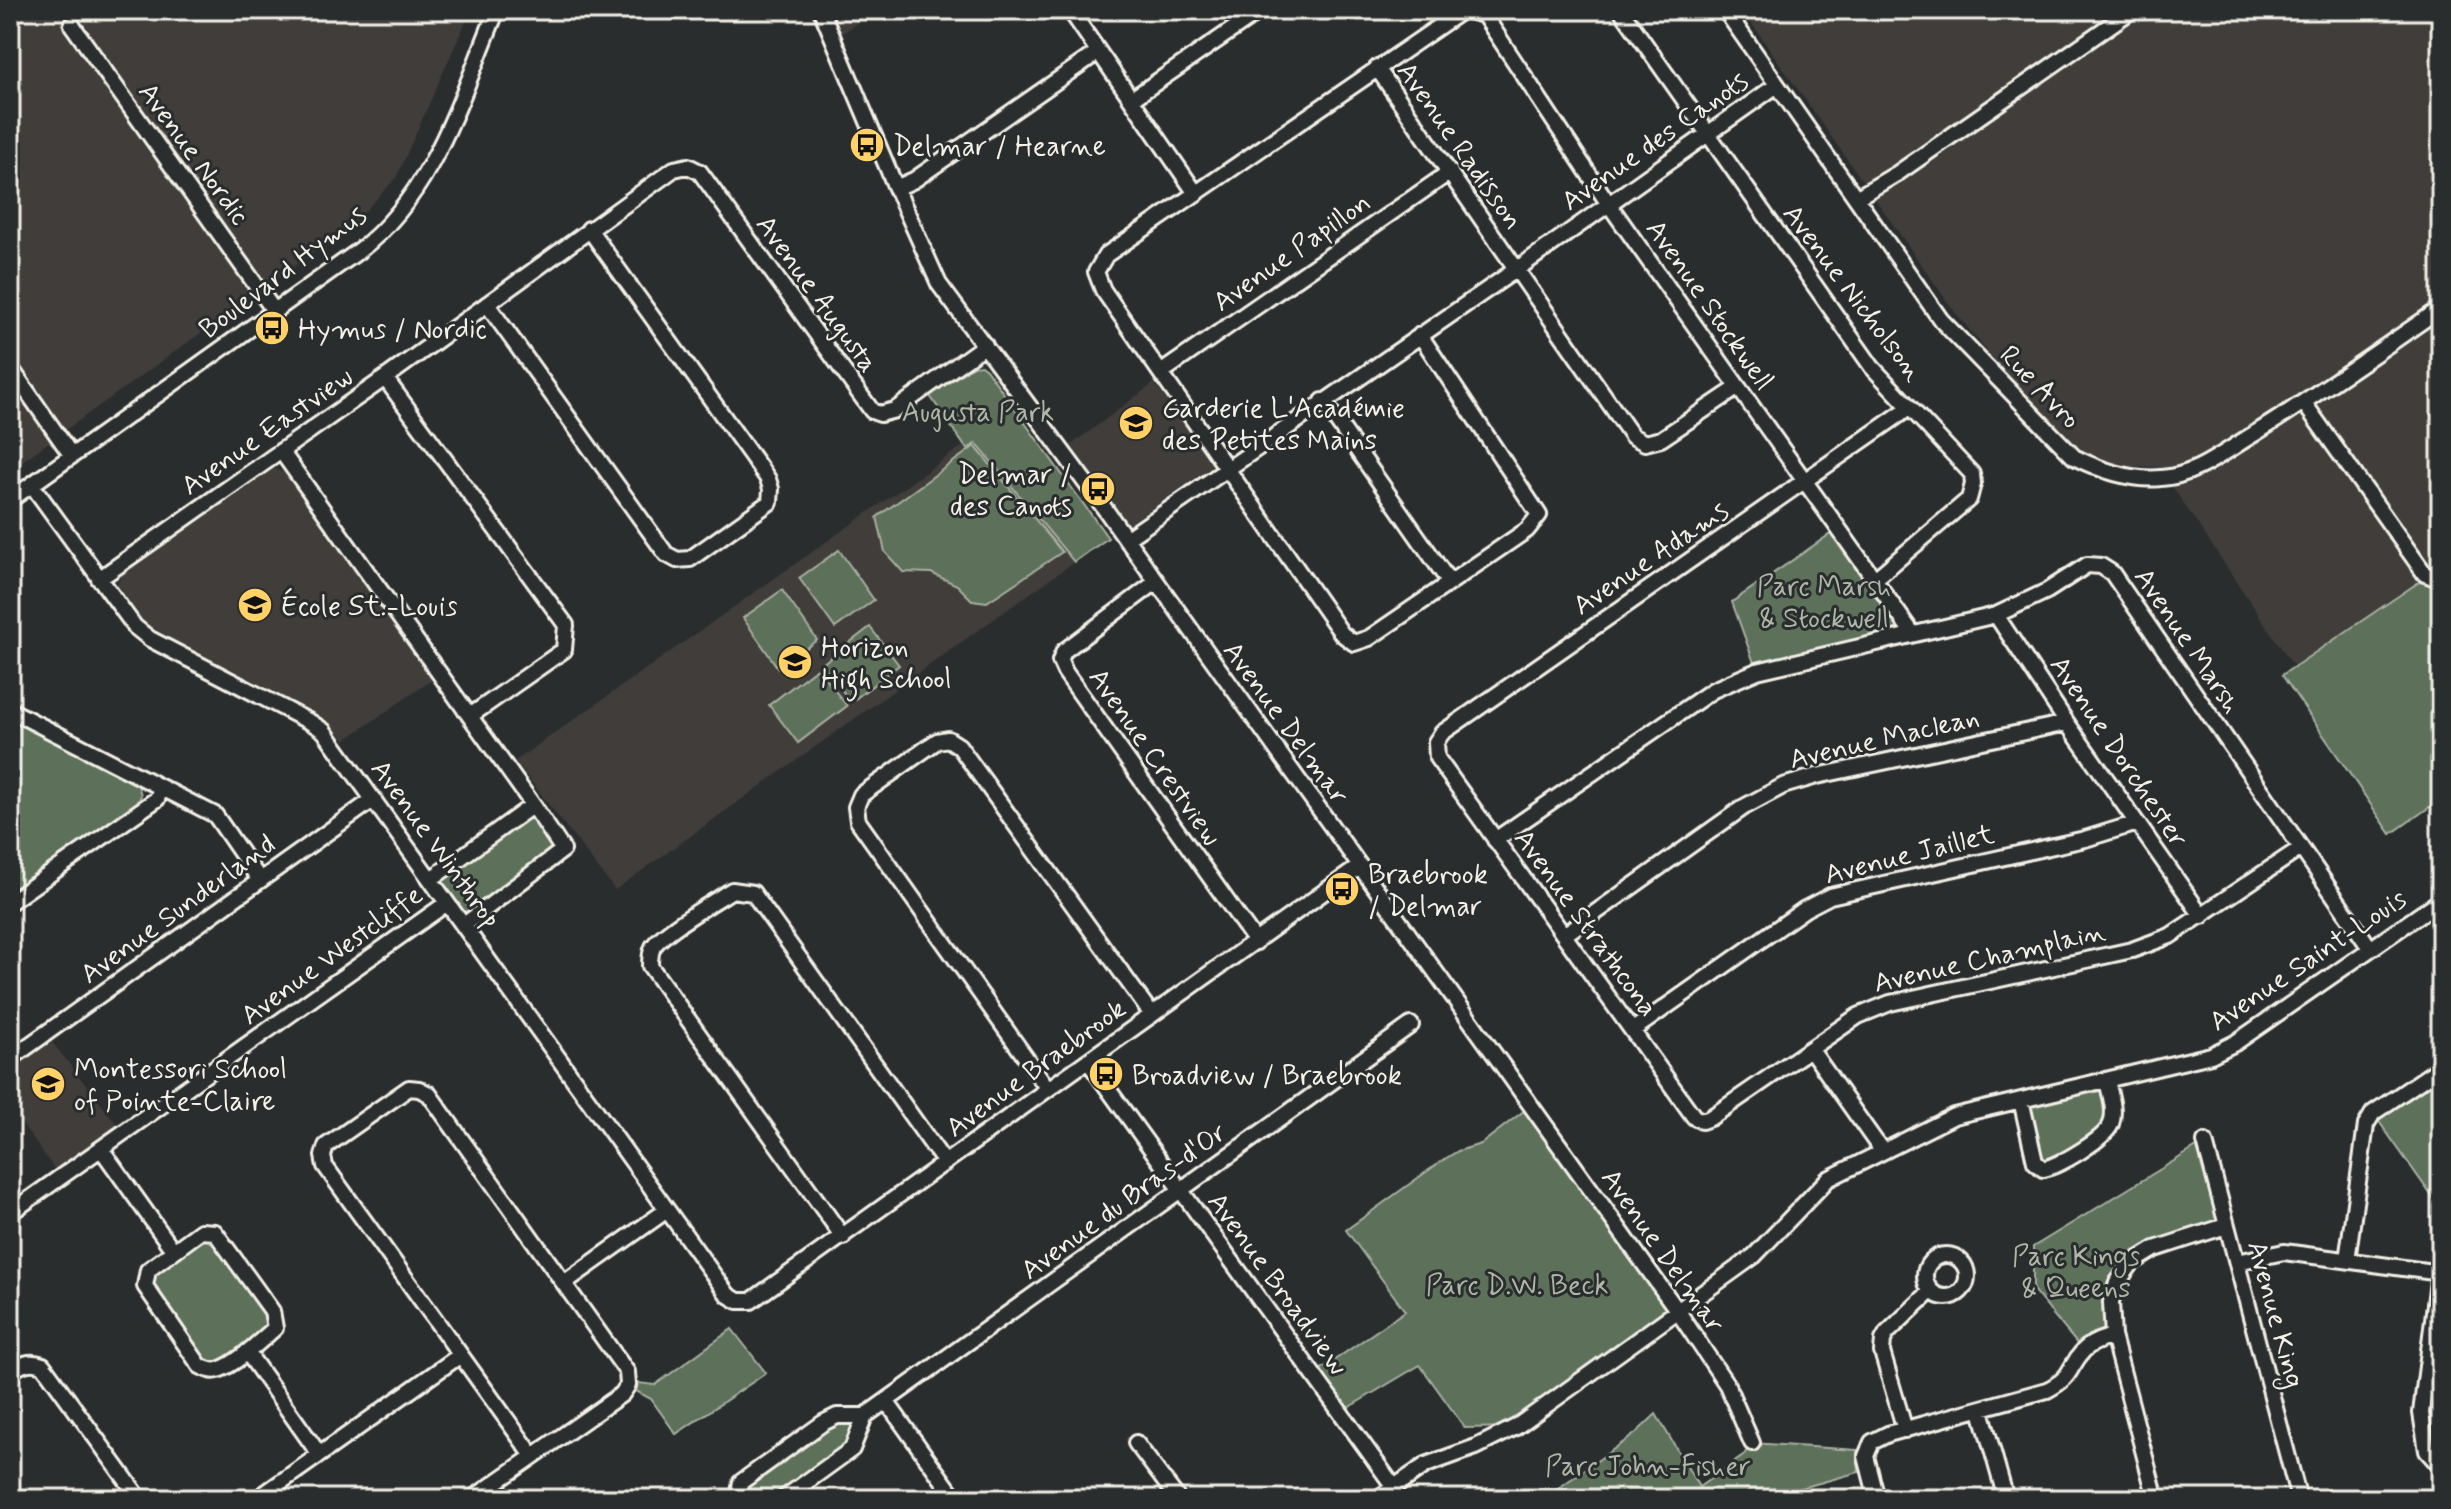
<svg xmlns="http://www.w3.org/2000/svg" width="2451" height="1509" font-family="Mynerve,sans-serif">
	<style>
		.built { fill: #3f3d3a }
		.green { fill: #5c705a; stroke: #a8b0a1; stroke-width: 2 }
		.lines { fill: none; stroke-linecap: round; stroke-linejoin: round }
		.minor-casing { stroke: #f4f1e8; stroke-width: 20 }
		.minor { stroke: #2a2d2e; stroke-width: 14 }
		.labels { text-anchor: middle; stroke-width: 6; stroke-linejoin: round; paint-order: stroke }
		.street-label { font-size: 28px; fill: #f4f1e8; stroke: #2a2d2e }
		.poi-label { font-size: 28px; fill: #f4f1e8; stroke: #2a2d2e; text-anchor: start }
		.park-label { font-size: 28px; fill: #b0b7a8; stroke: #2a2d2e }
	</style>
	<rect width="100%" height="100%" fill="#2a2d2e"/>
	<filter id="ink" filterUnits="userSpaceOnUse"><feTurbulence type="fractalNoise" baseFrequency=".0125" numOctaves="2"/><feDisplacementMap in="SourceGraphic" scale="16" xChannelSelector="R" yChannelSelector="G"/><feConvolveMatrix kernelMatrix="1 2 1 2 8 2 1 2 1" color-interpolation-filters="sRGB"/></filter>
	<g filter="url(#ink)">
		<!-- built -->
		<path class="built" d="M 10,10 L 471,10 L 396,178 L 353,224 L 10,470 Z
			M 825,10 L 877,10 L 835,38 Z
			M 1742,10 L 2441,10 L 2441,587 L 2419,582 L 2294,667 L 2159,467 L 2128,466 L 2093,459 L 2069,440 L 2000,367 L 1954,311 Z
			M 1154,383 L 1214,465 L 1126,526 L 1071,445 Z
			M 976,443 L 1074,562 L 615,890 L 515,761 L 964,445 L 968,449 Z
			M 273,468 L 284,472 L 432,680 L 345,740 L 317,714 L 150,627 L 143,621 L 117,584 L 122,575 Z
			M 45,1033 L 124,1133 L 61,1178 L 10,1108 L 10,1059 Z"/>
		<!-- green -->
		<path class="green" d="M 981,365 L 986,369 L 1108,538 L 1074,562 L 976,443 L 968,449 L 964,445 L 930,396 L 973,366 Z
			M 975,446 L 1062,552 L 987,602 L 972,600 L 957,585 L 931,573 L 903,572 L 885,552 L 877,517 Z
			M 1839,528 L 1913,634 L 1757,671 L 1732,602 Z
			M 839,550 L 874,600 L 835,628 L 799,578 Z
			M 2419,582 L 2441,587 L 2441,799 L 2391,834 L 2282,675 Z
			M 782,590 L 817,640 L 778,668 L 743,618 Z
			M 870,627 L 899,665 L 851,702 L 822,664 Z
			M 817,668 L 847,706 L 798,743 L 769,705 Z
			M 10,718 L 138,785 L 141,795 L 137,805 L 10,896 Z
			M 528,813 L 553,848 L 466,915 L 438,877 Z
			M 2436,1073 L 2441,1081 L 2441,1209 L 2373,1113 Z
			M 2107,1081 L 2111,1125 L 2043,1169 L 2021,1100 Z
			M 1529,1107 L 1677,1310 L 1516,1427 L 1465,1428 L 1420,1365 L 1341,1412 L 1313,1375 L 1405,1311 L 1346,1230 L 1440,1162 L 1458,1151 L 1481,1144 Z
			M 2205,1142 L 2226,1226 L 2155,1249 L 2117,1282 L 2113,1336 L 2083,1351 L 2033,1290 L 2033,1247 Z
			M 215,1232 L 275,1328 L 208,1370 L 145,1286 L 148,1270 L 173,1250 Z
			M 732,1329 L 766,1373 L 676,1434 L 651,1399 L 636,1391 L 638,1383 L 655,1385 Z
			M 1656,1414 L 1699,1487 L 1743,1456 L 1752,1443 L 1857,1450 L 1859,1472 L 1794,1490 L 1796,1499 L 1543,1499 L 1635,1434 Z
			M 865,1416 L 857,1439 L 783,1499 L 738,1499 L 741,1482 L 823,1423 Z"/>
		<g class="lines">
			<!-- minor casing -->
			<g class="minor-casing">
				<path id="minor" d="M 821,10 L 896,188 L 939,284 L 1102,505 L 1677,1310 L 1727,1385 L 1752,1443
					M 1070,10 L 1195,192
					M 1465,10 L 1484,15 L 1608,203 L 1913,634
					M 1621,10 L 1872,367 L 1972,474 L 1973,484 L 1969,499 L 1875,579
					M 1725,10 L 1941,320 L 2074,457 C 2100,470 2131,481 2161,478 C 2196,476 2225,451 2254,434 C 2318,394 2379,351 2441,308
					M 72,25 L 275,312
					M 1377,68 L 1632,436 L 1645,443 L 1661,439 L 1737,388
					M 1132,99 L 1261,10
					M 896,188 L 914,180 L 1098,52
					M 1856,198 L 1898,173 L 2132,10
					M 487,304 L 666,554 L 677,560 L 690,559 L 770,502 L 771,489 L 768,479 L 589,229
					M 1420,335 L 1539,515 L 1527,530 L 1369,638 L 1354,643 L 1342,634 L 1103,290 L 1096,272 L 1106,255 L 1463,10
					M 10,367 L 72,456
					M 1162,372 L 1450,172
					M 385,378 L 566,625 L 564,650 L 470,716
					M 1323,401 L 1450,583
					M 2304,403 L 2425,574 L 2441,580
					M 1909,408 L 1442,733 L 1436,742 L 1437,758 L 1694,1117 L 1702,1121 L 1710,1118 L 1858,1016 L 1890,1003 L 2132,950 L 2170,936 L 2301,848
					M 281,451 L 533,805 L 563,850 L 464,925
					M 32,485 L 135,627 L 150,639 L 312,723 L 324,731 L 728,1295 L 738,1301 L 751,1301 L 1359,867
					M 10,500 L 360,250 C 435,192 461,95 497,10
					M 1126,539 L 1517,269 L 1777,85
					M 99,579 L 385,378 L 674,169 L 688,166 L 700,172 L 872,411 L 880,414 L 895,410 L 985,345
					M 1156,582 L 1064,651 L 1060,661 L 1065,672 L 1256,942
					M 1996,615 L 2067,723 L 2202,916
					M 10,710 L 215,815 L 259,879
					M 1495,840 L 1713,690 L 1757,671 L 1996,615 L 2047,591 L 2087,565 L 2101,566 L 2112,573 L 2370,948
					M 431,879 L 533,805
					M 10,902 L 157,799 L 161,788
					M 1564,935 L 1744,807 L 1783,786 L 1817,776 L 2067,723
					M 1633,1030 L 1805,909 L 1830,896 L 2085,839 L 2137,823
					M 1811,1050 L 1882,1151
					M 10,1059 L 374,799
					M 1088,1061 L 1394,1487 L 1397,1499
					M 1048,1089 L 858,821 L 856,807 L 861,795 L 937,741 L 948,739 L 959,746 L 1152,1015
					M 2021,1100 L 2035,1162 L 2043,1169 C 2059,1166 2105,1139 2111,1124 C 2116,1111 2110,1094 2107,1081
					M 2205,1142 L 2299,1499
					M 102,1150 L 173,1250
					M 10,1213 L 447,903
					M 201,1231 L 215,1232 L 272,1311 L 275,1328 C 260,1341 237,1364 218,1370 C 212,1372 206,1369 200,1366 L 145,1286 L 148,1270 Z
					M 843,1237 L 650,966 C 650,960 650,953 653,947 C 662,932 715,901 732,890 L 753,893 L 945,1163
					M1925 1276a21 21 0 1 1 42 0a21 21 0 1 1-42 0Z
					M 2347,1260 L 2366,1125 L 2373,1113 L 2441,1067
					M 2237,1262 L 2284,1252 L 2441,1273
					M 2439,1273 L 2421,1413 L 2427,1451 L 2435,1460 L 2441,1460
					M 564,1283 L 667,1210
					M 247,1352 L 319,1454
					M 10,1372 C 22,1364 29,1360 43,1365 L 140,1499
					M 886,1401 L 956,1499
					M 1981,1410 L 2006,1499
					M 865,1416 L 1411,1025
					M 1905,1430 L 1882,1352 L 1883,1340 L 1887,1333 L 1931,1291
					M 1136,1443 L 1178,1499
					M 257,1499 L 459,1356
					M 472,1499 L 622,1394 L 628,1385 L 627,1372 L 429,1094 L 419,1089 L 409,1088 L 326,1146 L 323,1156 L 325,1166 L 533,1456
					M 738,1499 L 741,1482 L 823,1423 L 837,1416 L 865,1416 L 852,1449 L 783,1499
					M 1377,1499 L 1426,1465 L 1476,1447 L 1516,1427 L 1754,1256 L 1828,1179 L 1954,1116 L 2211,1055 L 2235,1043 L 2441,900
					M 1877,1499 L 1866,1456 L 1872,1442 L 1888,1434 L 2047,1390 C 2074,1376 2067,1369 2083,1351 C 2090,1343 2103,1339 2113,1336
					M 2156,1499 L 2113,1336 L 2111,1302 L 2117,1283 L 2132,1263 L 2155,1249 L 2226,1226"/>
			</g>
			<!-- minor -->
			<use href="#minor" class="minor"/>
		</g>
	</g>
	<!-- icons -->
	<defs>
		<g id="bus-disc" transform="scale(1.8)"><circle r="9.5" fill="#ffd166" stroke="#2a2d2e"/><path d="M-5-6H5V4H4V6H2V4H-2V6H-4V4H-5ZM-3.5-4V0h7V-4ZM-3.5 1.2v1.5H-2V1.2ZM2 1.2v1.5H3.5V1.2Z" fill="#111"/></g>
		<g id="school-disc" transform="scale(1.8)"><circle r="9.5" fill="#ffd166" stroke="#2a2d2e"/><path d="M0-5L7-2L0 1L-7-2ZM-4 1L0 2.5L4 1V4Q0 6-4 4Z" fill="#111"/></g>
	</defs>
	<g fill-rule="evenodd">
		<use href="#bus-disc" x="867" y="145"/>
		<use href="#bus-disc" x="272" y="328"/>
		<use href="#school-disc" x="1136" y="423"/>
		<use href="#bus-disc" x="1098" y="489"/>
		<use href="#school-disc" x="255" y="605"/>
		<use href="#school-disc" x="795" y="662"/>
		<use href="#bus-disc" x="1342" y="889"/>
		<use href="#bus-disc" x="1106" y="1074"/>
		<use href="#school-disc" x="48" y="1084"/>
	</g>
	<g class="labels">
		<!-- street labels -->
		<g class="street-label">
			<text transform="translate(1654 140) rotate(-35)" y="10">Avenue des Canots</text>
			<text transform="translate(1461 145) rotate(55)" y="10">Avenue Radisson</text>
			<text transform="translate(195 153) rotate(54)" y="10">Avenue Nordic</text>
			<text transform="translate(1291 251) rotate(-35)" y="10">Avenue Papillon</text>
			<text transform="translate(282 271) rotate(-37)" y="10">Boulevard Hymus</text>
			<text transform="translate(1854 292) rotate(53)" y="10">Avenue Nicholson</text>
			<text transform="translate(818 293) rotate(54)" y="10">Avenue Augusta</text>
			<text transform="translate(1711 304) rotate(55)" y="10">Avenue Stockwell</text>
			<text transform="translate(2041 386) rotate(46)" y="10">Rue Avro</text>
			<text transform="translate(266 430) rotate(-35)" y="10">Avenue Eastview</text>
			<text transform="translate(1650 557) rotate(-34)" y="10">Avenue Adams</text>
			<text transform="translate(2189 640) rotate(56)" y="10">Avenue Marsh</text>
			<text transform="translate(1287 722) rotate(54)" y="10">Avenue Delmar</text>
			<text transform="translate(1884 737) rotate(-13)" y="10">Avenue Maclean</text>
			<text transform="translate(2120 751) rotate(56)" y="10">Avenue Dorchester</text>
			<text transform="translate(1156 756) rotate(55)" y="10">Avenue Crestview</text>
			<text transform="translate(437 843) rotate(54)" y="10">Avenue Winthrop</text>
			<text transform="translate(1909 853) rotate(-14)" y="10">Avenue Jaillet</text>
			<text transform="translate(177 908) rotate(-36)" y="10">Avenue Sunderland</text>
			<text transform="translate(1587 922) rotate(54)" y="10">Avenue Strathcona</text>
			<text transform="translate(331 954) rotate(-36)" y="10">Avenue Westcliffe</text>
			<text transform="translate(1989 956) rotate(-13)" y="10">Avenue Champlain</text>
			<text transform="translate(2307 959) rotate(-34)" y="10">Avenue Saint-Louis</text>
			<text transform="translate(1035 1067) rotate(-36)" y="10">Avenue Braebrook</text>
			<text transform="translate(1123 1200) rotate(-36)" y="10">Avenue du Bras-d'Or</text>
			<text transform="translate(1664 1250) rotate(55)" y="10">Avenue Delmar</text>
			<text transform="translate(1279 1283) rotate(54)" y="10">Avenue Broadview</text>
			<text transform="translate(2277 1314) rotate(75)" y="10">Avenue King</text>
		</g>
		<!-- poi labels -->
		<g class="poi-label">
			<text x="893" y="155">Delmar / Hearne</text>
			<text x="298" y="338">Hymus / Nordic</text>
			<text x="1162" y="417">Garderie L'Académie<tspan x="1162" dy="32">des Petites Mains</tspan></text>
			<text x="1072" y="483" text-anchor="end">Delmar /<tspan x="1072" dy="32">des Canots</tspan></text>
			<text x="281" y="615">École St.-Louis</text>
			<text x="821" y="656">Horizon<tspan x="821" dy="32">High School</tspan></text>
			<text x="1368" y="883">Braebrook<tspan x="1368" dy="32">/ Delmar</tspan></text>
			<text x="74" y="1078">Montessori School<tspan x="74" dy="32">of Pointe-Claire</tspan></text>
			<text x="1132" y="1084">Broadview / Braebrook</text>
		</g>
		<!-- park labels -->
		<g class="park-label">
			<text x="978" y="421">Augusta Park</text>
			<text x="1824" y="595">Parc Marsh<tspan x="1824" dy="32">&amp; Stockwell</tspan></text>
			<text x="2076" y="1265">Parc Kings<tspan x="2076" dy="32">&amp; Queens</tspan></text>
			<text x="1517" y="1294">Parc D.W. Beck</text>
			<text x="1648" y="1475">Parc John-Fisher</text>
		</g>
	</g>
	<!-- margin -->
	<rect width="2451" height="1509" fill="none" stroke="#2a2d2e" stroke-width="40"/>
	<rect x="20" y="20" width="2411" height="1469" fill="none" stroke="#f4f1e8" stroke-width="3" filter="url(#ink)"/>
</svg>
